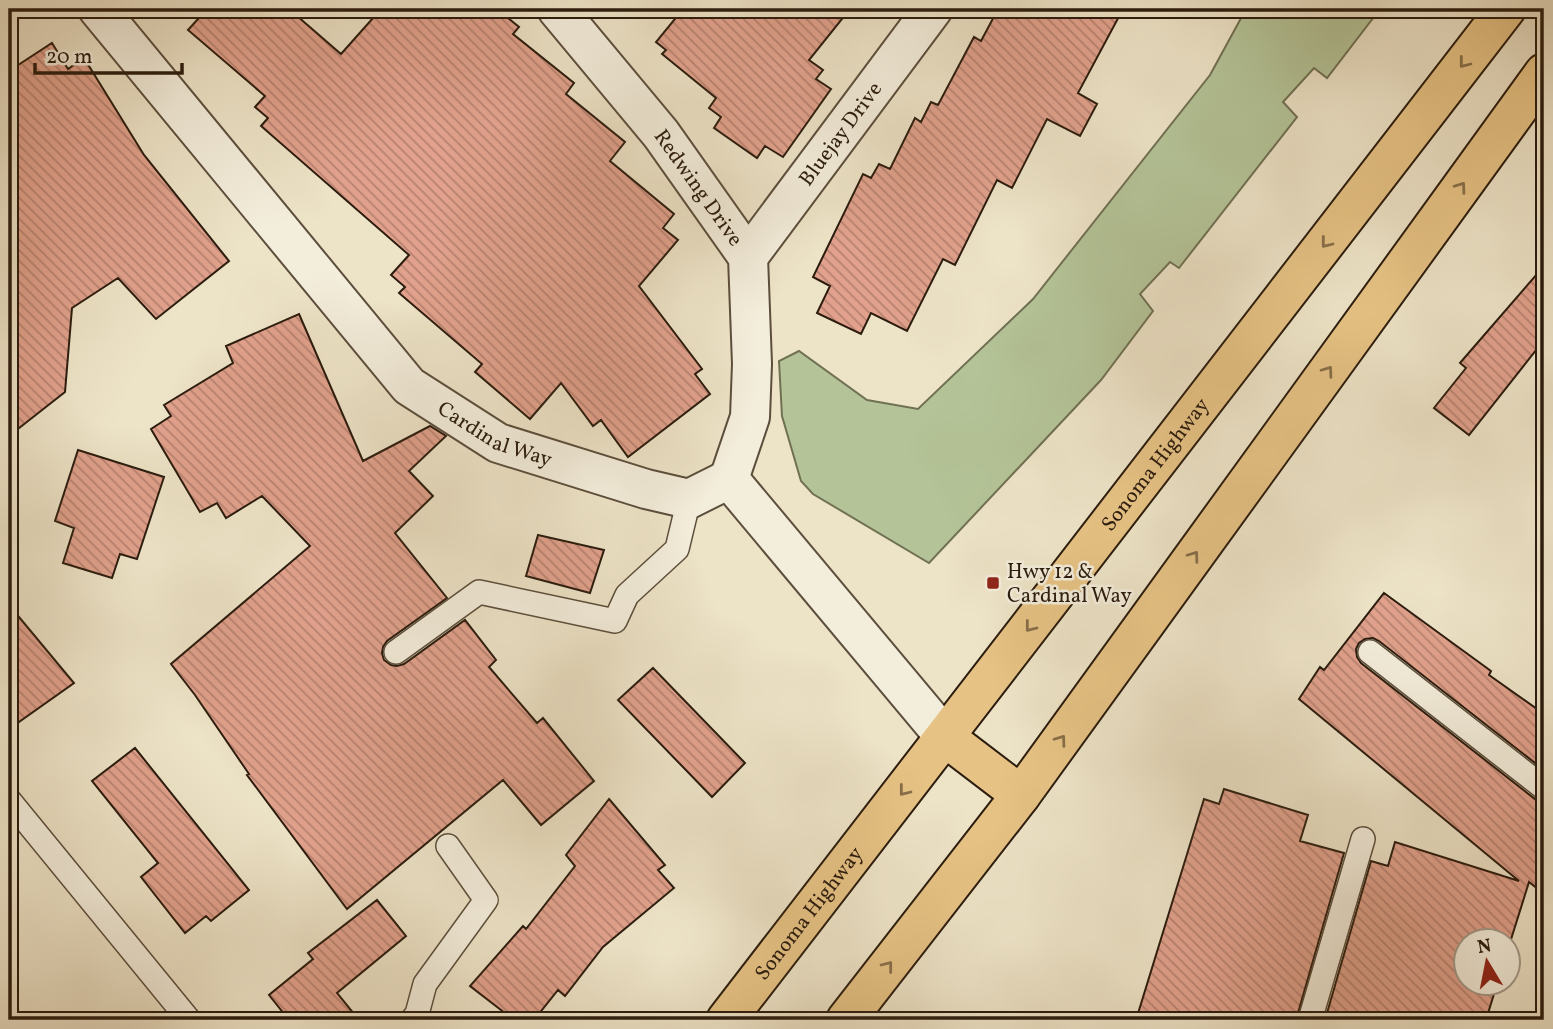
<svg xmlns="http://www.w3.org/2000/svg" width="1553" height="1029" font-family="Vollkorn,serif">
	<style>
		.grass { fill: #b4c498; stroke: #707053; stroke-width: 2 }
		.building { fill: url(#building-back-hatch); stroke: #2b1c0e; stroke-width: 2 }
		.lines { fill: none; stroke-linecap: round; stroke-linejoin: round }
		.service-casing { stroke: #5c4e3c; stroke-width: 26 }
		.minor-casing { stroke: #5c4e3c; stroke-width: 42 }
		.primary-casing { stroke: #2b1c0e; stroke-width: 42 }
		.service { stroke: #f3eddb; stroke-width: 23 }
		.minor { stroke: #f3eddb; stroke-width: 38 }
		.primary { stroke: #e6c284; stroke-width: 38 }
		.oneway { stroke: #886f49 }
		.poi-dot { fill: #8f2418; stroke: #f3eddb; stroke-width: 2.5 }
		.labels { text-anchor: middle; stroke-width: 5; stroke-linejoin: round; paint-order: stroke }
		.street-label { font-size: 21px; fill: #2b1c0e; stroke: #f3eddb }
		.poi-label { font-size: 21px; fill: #2b1c0e; stroke: #f3eddb; text-anchor: start }
	</style>
	<defs>
		<pattern id="building-back-hatch" width="6" height="6" patternUnits="userSpaceOnUse" patternTransform="scale(1.75)"><rect width="6" height="6" fill="#e1a18c"/><path d="M-1 5l2 2M0 0l6 6M5-1l2 2" fill="none" stroke="#b78271"/></pattern>
	</defs>
	<rect width="100%" height="100%" fill="#ede3c7"/>
	<filter id="stains"><feTurbulence type="fractalNoise" baseFrequency=".00286" numOctaves="4"/><feColorMatrix values="0 0 0 0 .2 0 0 0 0 .09 0 0 0 0 .02 0 0 0 .5 -.17"/></filter>
	<radialGradient id="worn" r=".72"><stop offset=".6" stop-color="#630" stop-opacity="0"/><stop offset="1" stop-color="#630" stop-opacity=".3"/></radialGradient>
	<!-- grass -->
	<path class="grass" d="M 1246,9 L 1380,9 L 1327,78 L 1314,68 L 1283,102 L 1297,117 L 1179,268 L 1170,262 L 1140,294 L 1153,311 L 1101,380 L 929,563 L 813,494 L 801,481 L 782,416 L 779,361 L 799,351 L 867,400 L 918,409 L 1033,299 L 1210,75 Z"/>
	<!-- building -->
	<path class="building" d="M 207,9 L 289,9 L 341,54 L 381,9 L 497,9 L 519,27 L 513,34 L 574,83 L 566,94 L 625,142 L 610,161 L 674,214 L 663,228 L 678,240 L 639,286 L 702,369 L 695,374 L 710,394 L 628,457 L 601,420 L 593,426 L 561,383 L 530,419 L 475,372 L 482,364 L 399,293 L 405,287 L 391,275 L 409,255 L 261,126 L 268,118 L 255,107 L 265,96 L 188,30 Z
		M 683,9 L 850,9 L 809,60 L 823,70 L 816,79 L 831,89 L 783,157 L 765,146 L 757,158 L 714,128 L 721,117 L 709,108 L 716,98 L 662,54 L 666,50 L 656,42 Z
		M 998,9 L 1123,9 L 1078,93 L 1097,104 L 1080,136 L 1047,119 L 1012,188 L 997,180 L 955,265 L 943,259 L 907,331 L 871,313 L 861,334 L 817,313 L 830,286 L 813,277 L 863,174 L 871,178 L 879,164 L 890,169 L 915,118 L 921,122 L 931,102 L 938,105 L 974,37 L 981,41 Z
		M 52,43 L 68,69 L 84,58 L 144,155 L 229,261 L 156,319 L 118,278 L 72,308 L 65,392 L 9,436 L 9,71 Z
		M 1544,266 L 1544,340 L 1469,435 L 1434,408 L 1466,368 L 1460,363 Z
		M 299,314 L 363,461 L 430,426 L 446,436 L 409,471 L 433,496 L 395,533 L 447,598 L 387,641 L 383,647 L 382,653 L 384,660 L 391,665 L 397,666 L 404,664 L 465,620 L 496,660 L 489,667 L 537,723 L 543,718 L 594,781 L 541,825 L 503,780 L 347,909 L 247,775 L 249,774 L 195,695 L 171,664 L 310,546 L 262,496 L 226,518 L 217,503 L 200,512 L 151,429 L 171,416 L 164,405 L 233,363 L 226,346 Z
		M 78,450 L 164,477 L 137,559 L 120,554 L 112,578 L 63,563 L 74,528 L 55,521 Z
		M 538,535 L 604,550 L 590,593 L 526,576 Z
		M 1384,593 L 1491,671 L 1489,675 L 1544,714 L 1544,770 L 1379,641 L 1373,638 L 1365,639 L 1359,643 L 1356,649 L 1357,657 L 1361,663 L 1535,799 L 1544,802 L 1544,894 L 1529,882 L 1508,949 L 1508,942 L 1466,942 L 1466,984 L 1497,984 L 1486,1020 L 1325,1020 L 1371,861 L 1388,866 L 1395,842 L 1519,881 L 1299,699 L 1320,667 L 1324,670 Z
		M 9,605 L 74,683 L 9,729 Z
		M 653,668 L 745,763 L 712,797 L 618,700 Z
		M 135,748 L 249,890 L 211,921 L 206,916 L 185,933 L 141,877 L 158,863 L 92,781 Z
		M 1224,789 L 1308,815 L 1300,841 L 1344,853 L 1296,1020 L 1136,1020 L 1204,799 L 1219,804 Z
		M 609,799 L 665,865 L 658,870 L 674,888 L 603,947 L 565,996 L 558,990 L 534,1020 L 514,1020 L 470,986 L 523,926 L 526,929 L 575,866 L 566,855 Z
		M 377,900 L 406,936 L 337,993 L 359,1020 L 289,1020 L 269,995 L 313,959 L 308,953 Z"/>
	<g class="lines">
		<!-- service casing -->
		<g class="service-casing">
			<path id="service" d="M 396,652 L 479,592 L 615,621 L 627,595 L 677,549 L 689,499
				M 1370,652 L 1544,788
				M 9,800 L 189,1020
				M 412,1020 L 417,1014 L 425,984 L 486,900 L 448,846
				M 1310,1020 L 1363,839"/>
		</g>
		<!-- minor casing -->
		<g class="minor-casing">
			<g id="minor">
				<path id="s1" d="M 98,9 L 409,386 L 498,443 L 646,489 L 689,499 L 729,479 L 945,737"/>
				<path id="s2" d="M 557,9 L 661,134 L 748,257 L 752,364 L 750,417 L 729,479"/>
				<path id="s3" d="M 748,257 L 933,9"/>
			</g>
		</g>
		<!-- primary casing -->
		<g class="primary-casing">
			<g id="primary">
				<path d="M 945,737 L 1021,795"/>
				<path id="s4" d="M 726,1020 L 1506,9"/>
				<path d="M 846,1020 L 1021,795 L 1544,73"/>
			</g>
		</g>
		<!-- service -->
		<use href="#service" class="service"/>
		<!-- minor -->
		<use href="#minor" class="minor"/>
		<!-- primary -->
		<use href="#primary" class="primary"/>
	</g>
	<!-- one-way arrows -->
	<defs><path id="oneway-chevron" d="M-2-3.5L2.5 0L-2 3.5" fill="none" stroke-width="1.6" stroke-linecap="round" stroke-linejoin="round" transform="scale(1.75)"/></defs>
	<g class="oneway">
		<use href="#oneway-chevron" transform="translate(1464 63) rotate(128)"/>
		<use href="#oneway-chevron" transform="translate(1461 187) rotate(-54)"/>
		<use href="#oneway-chevron" transform="translate(1326 243) rotate(128)"/>
		<use href="#oneway-chevron" transform="translate(1328 371) rotate(-54)"/>
		<use href="#oneway-chevron" transform="translate(1194 556) rotate(-54)"/>
		<use href="#oneway-chevron" transform="translate(1030 627) rotate(128)"/>
		<use href="#oneway-chevron" transform="translate(1061 740) rotate(-54)"/>
		<use href="#oneway-chevron" transform="translate(904 791) rotate(128)"/>
		<use href="#oneway-chevron" transform="translate(888 966) rotate(-52)"/>
	</g>
	<!-- markers -->
	<rect class="poi-dot" x="986" y="576" width="14" height="14" rx="3.5"/>
	<g class="labels">
		<!-- street labels -->
		<g class="street-label">
			<text dy="7" stroke="none"><textPath href="#s3" startOffset="154">Bluejay Drive</textPath></text>
			<text dy="7" stroke="none"><textPath href="#s2" startOffset="228">Redwing Drive</textPath></text>
			<text dy="7" stroke="none"><textPath href="#s1" startOffset="588">Cardinal Way</textPath></text>
			<text dy="7" stroke="none"><textPath href="#s4" startOffset="702">Sonoma Highway</textPath></text>
			<text dy="7" stroke="none"><textPath href="#s4" startOffset="135">Sonoma Highway</textPath></text>
		</g>
		<!-- poi labels -->
		<g class="poi-label">
			<text x="1007" y="578">Hwy 12 &amp;<tspan x="1007" dy="24">Cardinal Way</tspan></text>
		</g>
	</g>
	<!-- margin -->
	<rect width="1553" height="1029" fill="none" stroke="#ede3c7" stroke-width="35"/>
	<rect x="10" y="10" width="1532" height="1008" fill="none" stroke="#2b1c0e" stroke-width="3.5"/>
	<rect x="18" y="18" width="1518" height="994" fill="none" stroke="#2b1c0e" stroke-width="2"/>
	<!-- north arrow -->
	<g transform="translate(1487 962) rotate(350)"><circle r="33" fill="#f3eddb" stroke="#a39989" stroke-width="2"/>
	<path d="M0-5L12 26L0 18L-12 26Z" fill="#8f2418"/>
	<text y="-10" font-size="19" font-weight="bold" text-anchor="middle" fill="#2b1c0e">N</text>
	</g>
	<!-- scale -->
	<path d="M35 63v10h147v-10" fill="none" stroke="#2b1c0e" stroke-width="3.5"/>
	<text x="46" y="63" font-size="21" fill="#2b1c0e" stroke="#f3eddb" stroke-width="5" paint-order="stroke">20 m</text>
	<rect width="100%" height="100%" filter="url(#stains)"/>
	<rect width="100%" height="100%" fill="url(#worn)"/>
</svg>
